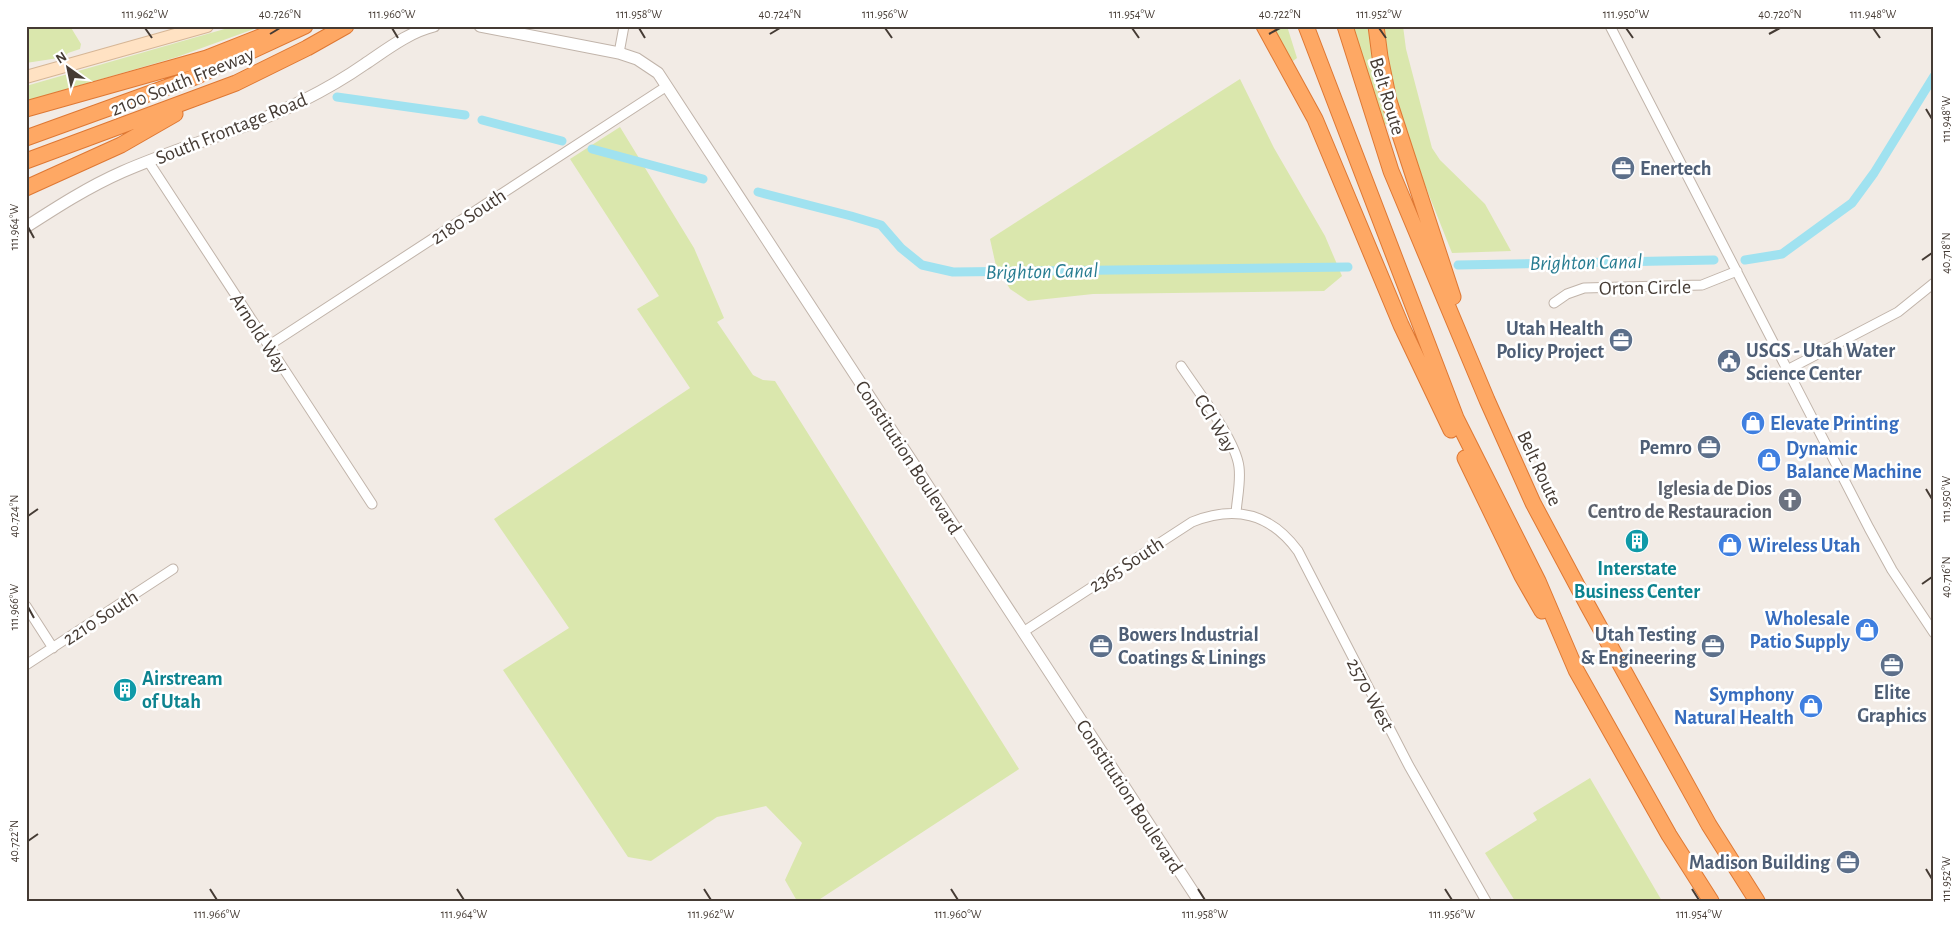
<svg xmlns="http://www.w3.org/2000/svg" width="1960" height="927" font-family="'Alegreya Sans',sans-serif">
	<style>
		.green { fill: #dae7ad }
		.lines { fill: none; stroke-linecap: round; stroke-linejoin: round }
		.canal { stroke: #a0e2f0; stroke-width: 9 }
		.minor-casing { stroke: #c1b4aa; stroke-width: 11 }
		.tertiary-casing { stroke: #c1b4aa; stroke-width: 13 }
		.secondary-casing { stroke: #d6b696; stroke-width: 14 }
		.motorway-casing { stroke: #de7834; stroke-width: 17 }
		.minor { stroke: #fff; stroke-width: 9 }
		.tertiary { stroke: #fff; stroke-width: 11 }
		.secondary { stroke: #ffe2c3; stroke-width: 12 }
		.motorway { stroke: #fea864; stroke-width: 15 }
		.ticks { fill: none; stroke: #453b34; stroke-width: 2 }
		.labels { text-anchor: middle; stroke-width: 5; stroke-linejoin: round; paint-order: stroke }
		.street-label { font-size: 20px; fill: #453b34; stroke: #fff }
		.service-label { font-size: 20px; font-weight: bold; fill: #4e5e75; stroke: #fff; text-anchor: end }
		.shop-label { font-size: 20px; font-weight: bold; fill: #366cbe; stroke: #fff; text-anchor: start }
		.worship-label { font-size: 20px; font-weight: bold; fill: #5b616d; stroke: #fff; text-anchor: end }
		.culture-label { font-size: 20px; font-weight: bold; fill: #0d838f; stroke: #fff }
		.water-label { font-size: 21px; font-style: italic; fill: #277c91; stroke: #fff }
		.neatline { fill: none; stroke: #453b34; stroke-width: 2 }
		.ticks-label { font-size: 12px; text-anchor: middle; fill: #453b34 }
	</style>
	<rect width="100%" height="100%" fill="#f2ebe5"/>
	<!-- green -->
	<path class="green" d="M 26,26 L 70,26 L 81,44 L 80,49 L 68,53 L 65,57 L 26,63 Z
		M 235,26 L 262,26 L 177,57 L 26,101 L 26,86 Z
		M 1270,26 L 1287,26 L 1297,58 L 1293,61 Z
		M 1351,26 L 1369,26 L 1389,123 L 1384,125 Z
		M 1378,26 L 1403,26 L 1406,49 L 1432,148 L 1440,160 L 1485,204 L 1511,251 L 1452,253 L 1423,180 L 1405,143 Z
		M 1240,79 L 1274,148 L 1325,236 L 1342,276 L 1324,291 L 1093,294 L 1028,301 L 1010,289 L 996,266 L 990,239 Z
		M 620,127 L 694,248 L 724,318 L 717,322 L 753,375 L 763,380 L 775,381 L 1019,769 L 817,901 L 797,901 L 785,880 L 802,843 L 766,806 L 717,817 L 651,861 L 628,857 L 503,670 L 569,628 L 494,519 L 690,388 L 637,309 L 659,296 L 570,159 Z
		M 1590,778 L 1662,901 L 1515,901 L 1485,853 L 1537,820 L 1533,813 Z"/>
	<g class="lines">
		<!-- canal -->
		<path class="canal" d="M 337,97 L 465,115
			M 482,120 L 562,141
			M 592,149 L 703,179
			M 758,192 L 851,216 L 881,225 L 901,248 L 922,265 L 953,272 L 1348,267
			M 1745,260 L 1782,254 L 1852,203 L 1874,173 L 1934,76
			M 1458,265 L 1714,260"/>
		<!-- minor casing -->
		<g class="minor-casing">
			<path id="minor" d="M 1610,26 L 1869,528 L 1892,570 L 1934,633
				M 619,53 L 624,26
				M 148,161 L 372,504
				M 1554,303 L 1567,294 L 1584,288 L 1702,285 L 1737,271
				M 268,346 L 667,86
				M 1181,366 C 1197,390 1236,440 1239,467 C 1241,482 1237,498 1236,513
				M 1787,370 L 1898,312 L 1934,283
				M 26,606 L 53,648
				M 1023,632 L 1192,522 C 1235,505 1270,513 1298,551 L 1409,766 L 1486,901
				M 26,665 L 173,569"/>
		</g>
		<!-- tertiary casing -->
		<g class="tertiary-casing">
			<path id="tertiary" d="M 480,26 L 619,53 L 637,59 L 658,73 L 1199,901
				M 26,227 C 57,207 88,187 122,172 C 181,146 244,130 302,101 C 324,90 345,78 365,64 C 386,50 409,32 434,26"/>
		</g>
		<!-- secondary casing -->
		<g class="secondary-casing">
			<path id="secondary" d="M 26,77 L 207,26"/>
		</g>
		<!-- motorway casing -->
		<g class="motorway-casing">
			<path id="motorway" d="M 1264,26 L 1315,119 L 1401,325 L 1451,430
				M 1306,26 L 1456,418 L 1538,581 L 1576,670 L 1669,835 L 1711,901
				M 1345,26 L 1391,171 L 1487,400 L 1533,503 L 1588,606 L 1709,825 L 1757,901
				M 1376,26 L 1380,57 L 1389,101 L 1453,297
				M 26,109 L 207,58 L 275,31
				M 26,138 L 195,77 L 305,26
				M 26,161 L 236,83 L 307,48 L 346,26
				M 26,188 L 121,145 L 175,114
				M 1465,458 L 1522,576 L 1542,611"/>
		</g>
		<!-- minor -->
		<use href="#minor" class="minor"/>
		<!-- tertiary -->
		<use href="#tertiary" class="tertiary"/>
		<!-- secondary -->
		<use href="#secondary" class="secondary"/>
		<!-- motorway -->
		<use href="#motorway" class="motorway"/>
	</g>
	<!-- ticks -->
	<path class="ticks" d="M 145,28 L 152,38M 392,28 L 398,38M 639,28 L 645,38M 885,28 L 892,38M 1132,28 L 1139,38M 1379,28 L 1386,38M 1626,28 L 1633,38M 1873,28 L 1880,38M 270,34 L 280,28M 770,34 L 780,28M 1269,34 L 1280,28M 1769,34 L 1780,28M 1926,109 L 1932,119M 28,227 L 34,238M 1922,260 L 1932,253M 1926,489 L 1932,499M 28,516 L 38,509M 1922,584 L 1932,577M 28,607 L 34,618M 28,841 L 38,834M 1926,869 L 1932,879M 210,889 L 217,900M 457,889 L 464,900M 704,889 L 711,900M 951,889 L 958,900M 1198,889 L 1205,900M 1445,889 L 1452,900M 1692,889 L 1699,900"/>
	<!-- icons -->
	<defs>
		<g id="office-disc" transform="scale(1.25)"><circle r="9.5" fill="#5c6f8a" stroke="#fff"/><path d="M-6-3h4V-5.5h4V-3h4V5H-6ZM-1-4.5V-3h2v-1.5ZM-6 0V1H6V0Z" fill="#fff"/></g>
		<g id="civic-disc" transform="scale(1.25)"><circle r="9.5" fill="#5c6f8a" stroke="#fff"/><path d="M-.6-6.5H3V-4.5H.6V-3L4-1V1h2V6H-6V1h2V-1L-.6-3ZM-1.2 2.5V6h2.4V2.5Z" fill="#fff"/></g>
		<g id="shop-disc" transform="scale(1.25)"><circle r="9.5" fill="#3f7fe0" stroke="#fff"/><path d="M-5-2.5h2.3a2.7 3.5 0 0 1 5.4 0H5L5.5 6h-11ZM-1.5-2.5h3a1.5 2.3 0 0 0-3 0Z" fill="#fff"/></g>
		<g id="church-disc" transform="scale(1.25)"><circle r="9.5" fill="#6b7280" stroke="#fff"/><path d="M-1.2-6h2.4v3.5h3.3v2.4h-3.3V6h-2.4V-.1h-3.3v-2.4h3.3Z" fill="#fff"/></g>
		<g id="building-disc" transform="scale(1.25)"><circle r="9.5" fill="#0f9aa8" stroke="#fff"/><path d="M-4-6H4V6H1V3H-1V6H-4ZM-2.5-4.3h1.7v1.8h-1.7ZM.8-4.3h1.7v1.8H.8ZM-2.5-1h1.7V.8h-1.7ZM.8-1h1.7V.8H.8Z" fill="#fff"/></g>
	</defs>
	<g fill-rule="evenodd">
		<use href="#office-disc" x="1623" y="168"/>
		<use href="#office-disc" x="1621" y="340"/>
		<use href="#civic-disc" x="1729" y="361"/>
		<use href="#shop-disc" x="1753" y="423"/>
		<use href="#office-disc" x="1709" y="447"/>
		<use href="#shop-disc" x="1769" y="460"/>
		<use href="#church-disc" x="1790" y="500"/>
		<use href="#building-disc" x="1637" y="541"/>
		<use href="#shop-disc" x="1730" y="545"/>
		<use href="#shop-disc" x="1867" y="630"/>
		<use href="#office-disc" x="1101" y="646"/>
		<use href="#office-disc" x="1713" y="646"/>
		<use href="#office-disc" x="1892" y="665"/>
		<use href="#building-disc" x="125" y="690"/>
		<use href="#shop-disc" x="1811" y="706"/>
		<use href="#office-disc" x="1848" y="862"/>
	</g>
	<g class="labels">
		<!-- street labels -->
		<g class="street-label">
			<text transform="translate(182 81) rotate(-22)" y="7">2100 South Freeway</text>
			<text transform="translate(1388 96) rotate(73)" y="7">Belt Route</text>
			<text transform="translate(231 128) rotate(-22)" y="7">South Frontage Road</text>
			<text transform="translate(468 216) rotate(-33)" y="7">2180 South</text>
			<text transform="translate(1645 287) rotate(-1)" y="7">Orton Circle</text>
			<text transform="translate(260 333) rotate(57)" y="7">Arnold Way</text>
			<text transform="translate(1216 423) rotate(59)" y="7">CCI Way</text>
			<text transform="translate(909 457) rotate(57)" y="7">Constitution Boulevard</text>
			<text transform="translate(1540 468) rotate(65)" y="7">Belt Route</text>
			<text transform="translate(1126 564) rotate(-33)" y="7">2365 South</text>
			<text transform="translate(100 617) rotate(-33)" y="7">2210 South</text>
			<text transform="translate(1371 694) rotate(62)" y="7">2570 West</text>
			<text transform="translate(1130 796) rotate(57)" y="7">Constitution Boulevard</text>
		</g>
		<!-- service labels -->
		<g class="service-label">
			<text x="1640" y="175" text-anchor="start">Enertech</text>
			<text x="1604" y="335">Utah Health<tspan x="1604" dy="23">Policy Project</tspan></text>
			<text x="1746" y="357" text-anchor="start">USGS - Utah Water<tspan x="1746" dy="23">Science Center</tspan></text>
			<text x="1692" y="454">Pemro</text>
			<text x="1118" y="641" text-anchor="start">Bowers Industrial<tspan x="1118" dy="23">Coatings &amp; Linings</tspan></text>
			<text x="1696" y="641">Utah Testing<tspan x="1696" dy="23">&amp; Engineering</tspan></text>
			<text x="1892" y="699" text-anchor="middle">Elite<tspan x="1892" dy="23">Graphics</tspan></text>
			<text x="1830" y="869">Madison Building</text>
		</g>
		<!-- shop labels -->
		<g class="shop-label">
			<text x="1770" y="430">Elevate Printing</text>
			<text x="1786" y="455">Dynamic<tspan x="1786" dy="23">Balance Machine</tspan></text>
			<text x="1748" y="552">Wireless Utah</text>
			<text x="1850" y="625" text-anchor="end">Wholesale<tspan x="1850" dy="23">Patio Supply</tspan></text>
			<text x="1794" y="701" text-anchor="end">Symphony<tspan x="1794" dy="23">Natural Health</tspan></text>
		</g>
		<!-- worship labels -->
		<g class="worship-label">
			<text x="1772" y="495">Iglesia de Dios<tspan x="1772" dy="23">Centro de Restauracion</tspan></text>
		</g>
		<!-- culture labels -->
		<g class="culture-label">
			<text x="1637" y="575">Interstate<tspan x="1637" dy="23">Business Center</tspan></text>
			<text x="142" y="685" text-anchor="start">Airstream<tspan x="142" dy="23">of Utah</tspan></text>
		</g>
		<!-- water labels -->
		<g class="water-label">
			<text transform="translate(1586 262) rotate(-1)" y="7">Brighton Canal</text>
			<text transform="translate(1042 271) rotate(-1)" y="7">Brighton Canal</text>
		</g>
	</g>
	<!-- border -->
	<rect width="1960" height="927" fill="none" stroke="#ffffff" stroke-width="55"/>
	<!-- north arrow -->
	<g transform="translate(68 68) rotate(327)" stroke="#ffffff" stroke-width="4" paint-order="stroke">
	<path d="M0-4L9 19L0 12L-9 19Z" fill="#453b34"/>
	<text y="-8" font-size="14" font-weight="bold" text-anchor="middle" fill="#453b34">N</text>
	</g>
	<rect x="28" y="28" width="1904" height="872" class="neatline"/>
	<g class="ticks-label">
		<text x="145" y="18">111.962°W</text>
		<text x="280" y="18">40.726°N</text>
		<text x="392" y="18">111.960°W</text>
		<text x="639" y="18">111.958°W</text>
		<text x="780" y="18">40.724°N</text>
		<text x="885" y="18">111.956°W</text>
		<text x="1132" y="18">111.954°W</text>
		<text x="1280" y="18">40.722°N</text>
		<text x="1379" y="18">111.952°W</text>
		<text x="1626" y="18">111.950°W</text>
		<text x="1780" y="18">40.720°N</text>
		<text x="1873" y="18">111.948°W</text>
		<text transform="translate(1946 119) rotate(-90)" y="4">111.948°W</text>
		<text transform="translate(14 227) rotate(-90)" y="4">111.964°W</text>
		<text transform="translate(1946 253) rotate(-90)" y="4">40.718°N</text>
		<text transform="translate(1946 499) rotate(-90)" y="4">111.950°W</text>
		<text transform="translate(14 516) rotate(-90)" y="4">40.724°N</text>
		<text transform="translate(1946 577) rotate(-90)" y="4">40.716°N</text>
		<text transform="translate(14 607) rotate(-90)" y="4">111.966°W</text>
		<text transform="translate(14 841) rotate(-90)" y="4">40.722°N</text>
		<text transform="translate(1946 879) rotate(-90)" y="4">111.952°W</text>
		<text x="217" y="918">111.966°W</text>
		<text x="464" y="918">111.964°W</text>
		<text x="711" y="918">111.962°W</text>
		<text x="958" y="918">111.960°W</text>
		<text x="1205" y="918">111.958°W</text>
		<text x="1452" y="918">111.956°W</text>
		<text x="1699" y="918">111.954°W</text>
	</g>
</svg>
